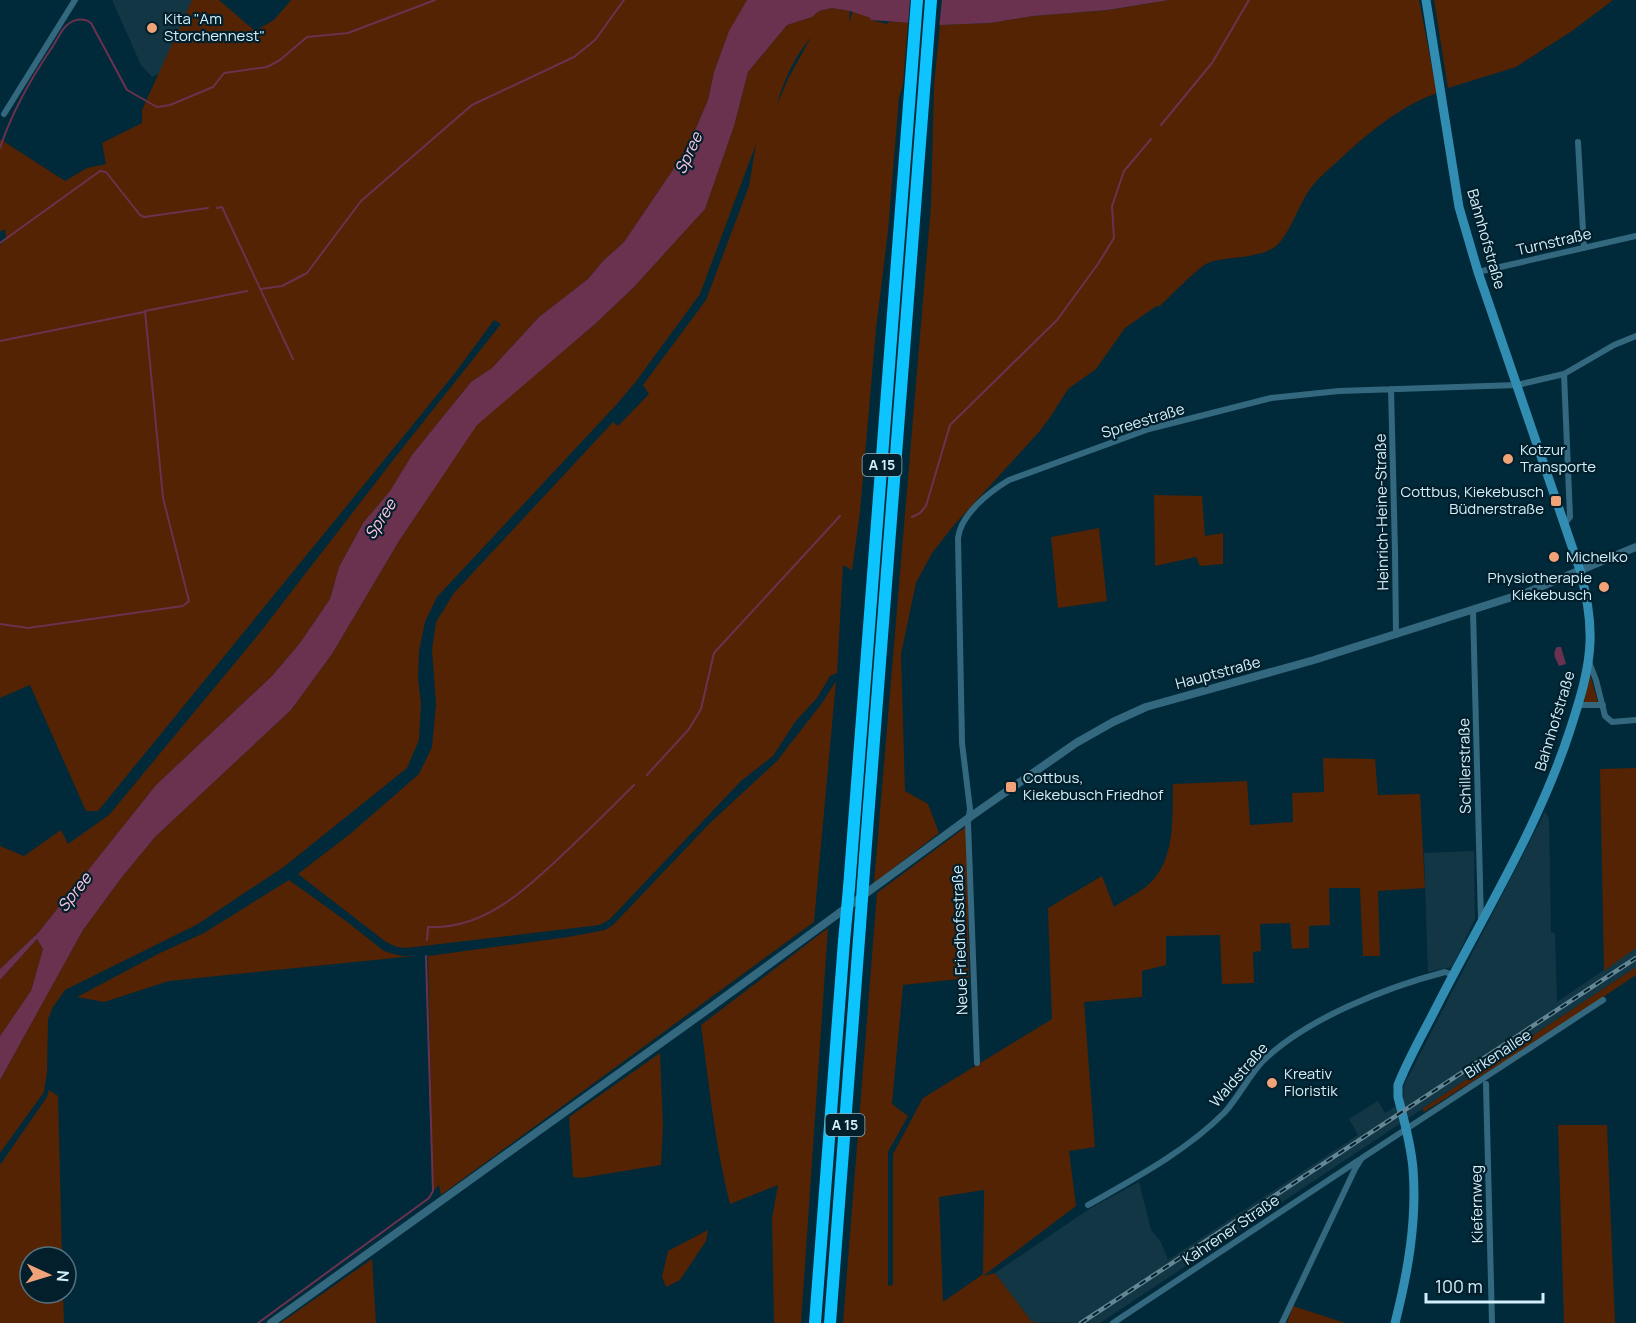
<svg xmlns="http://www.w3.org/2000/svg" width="1636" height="1323" font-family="Manrope,sans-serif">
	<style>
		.built { fill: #133645 }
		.green { fill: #532303; fill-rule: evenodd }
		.water { fill: #6b3250 }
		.pier { fill: #002a3a }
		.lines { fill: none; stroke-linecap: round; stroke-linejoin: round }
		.stream { stroke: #6b3250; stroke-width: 2 }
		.minor { stroke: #33687f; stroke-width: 6 }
		.tertiary { stroke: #33687f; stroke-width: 8 }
		.secondary { stroke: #318db2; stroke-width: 9 }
		.motorway { stroke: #0ec4fe; stroke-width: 12 }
		.rail-casing { stroke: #648796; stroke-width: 4.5 }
		.rail { stroke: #021f2b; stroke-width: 2; stroke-dasharray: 7; stroke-linecap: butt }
		.motorway-bridge { stroke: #0ec4fe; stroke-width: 12 }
		.poi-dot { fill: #f0a279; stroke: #021f2b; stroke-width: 2 }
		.labels { text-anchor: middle; stroke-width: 4.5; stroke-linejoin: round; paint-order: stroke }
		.shield { fill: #021f2b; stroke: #94b1bd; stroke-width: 1.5 }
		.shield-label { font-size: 14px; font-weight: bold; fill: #d3effc }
		.poi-label { font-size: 15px; fill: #d3effc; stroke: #021f2b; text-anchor: start }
		.street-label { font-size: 15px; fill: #d3effc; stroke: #021f2b }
		.water-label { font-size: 16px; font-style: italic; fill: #fec6e1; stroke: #021f2b }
	</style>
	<rect width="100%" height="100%" fill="#002a3a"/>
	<!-- built -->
	<path class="built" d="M 112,0 L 192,0 L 160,73 L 152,77 L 141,65 Z
		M 1545,812 L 1549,818 L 1551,932 L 1555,933 L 1557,1002 L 1636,948 L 1636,967 L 1100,1323 L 1032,1322 L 995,1273 L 1089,1209 L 1139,1182 L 1151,1230 L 1161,1242 L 1168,1260 L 1358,1135 L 1349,1119 L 1378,1101 L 1385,1113 L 1403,1102 L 1404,1085 Z
		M 1474,851 L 1475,919 L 1452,967 L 1428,972 L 1424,853 Z"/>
	<!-- green -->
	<path class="green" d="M 192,0 L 219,0 L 255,31 L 274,20 L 291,0 L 747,0 L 729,32 L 714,72 L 708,100 L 687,149 L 624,242 L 603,261 L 588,279 L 539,317 L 492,368 L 471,382 L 412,455 L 390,491 L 363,523 L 339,567 L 330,599 L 300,643 L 272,676 L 156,785 L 38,933 L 0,969 L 0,846 L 24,856 L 61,830 L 68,844 L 109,815 L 258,635 L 397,455 L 501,324 L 494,320 L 455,373 L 98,811 L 86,811 L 30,685 L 0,698 L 0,245 L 6,240 L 5,229 L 0,232 L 0,139 L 65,181 L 87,168 L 106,164 L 102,143 L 142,123 L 142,110 Z
		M 1169,0 L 1419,0 L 1437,93 C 1399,107 1368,133 1339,160 C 1329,169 1318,178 1310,189 C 1299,204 1288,238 1275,247 C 1255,260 1229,255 1208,263 C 1198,267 1170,297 1160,306 L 1155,307 L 1125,328 L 1096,369 L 1068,389 L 1051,416 L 1039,432 L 954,525 L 932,553 L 916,583 L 901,654 L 905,791 L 928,804 L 939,833 L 874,883 L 931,205 L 934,86 L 940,25 L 990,23 L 1033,16 L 1109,10 Z
		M 1434,0 L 1613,0 L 1572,31 L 1516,67 L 1448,88 Z
		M 832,8 L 850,11 L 849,22 L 853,11 L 871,18 L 871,20 L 887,24 L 888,22 L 908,22 L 903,85 L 899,97 L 888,231 L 876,329 L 860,512 L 852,570 L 843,565 L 837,673 L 830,676 L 817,698 L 795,722 L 773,756 L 741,781 L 610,919 L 600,925 L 406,948 L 397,947 L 386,942 L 298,874 L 350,834 L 419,774 L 432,747 L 436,704 L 432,650 L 436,622 L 454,593 L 613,422 L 618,426 L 649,394 L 643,385 L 706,300 L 749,186 L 756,144 L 700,294 L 637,380 L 617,404 L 437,597 L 425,622 L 419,651 L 418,678 L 421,704 L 419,740 L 407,768 L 285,866 L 198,924 L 65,990 L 53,1007 L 48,1019 L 47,1072 L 44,1092 L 0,1153 L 0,1080 L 83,930 L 122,877 L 155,837 L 291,710 L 332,654 L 399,541 L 477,424 L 595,324 L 633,288 L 705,209 L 734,126 L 748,72 L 787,25 L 812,17 L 819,11 ZM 811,37 L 788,79 L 777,105 C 783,81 795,56 811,37 Z
		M 1154,495 L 1202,496 L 1205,536 L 1223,533 L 1223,564 L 1200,566 L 1196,557 L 1155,566 Z
		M 1099,528 L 1107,601 L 1058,608 L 1051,537 Z
		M 1590,674 L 1598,703 L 1584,702 Z
		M 836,681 L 814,922 L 441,1195 L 439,1185 L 433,1191 L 428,956 L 568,937 L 605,930 L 613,925 L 710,823 L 777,761 L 822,703 Z
		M 1323,758 L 1375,759 L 1378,795 L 1420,794 L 1425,888 L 1378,891 L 1380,956 L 1363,956 L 1360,888 L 1329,888 L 1330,925 L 1309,926 L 1309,948 L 1292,949 L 1290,923 L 1260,924 L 1261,951 L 1253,952 L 1254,983 L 1222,984 L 1220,935 L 1166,936 L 1166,965 L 1142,971 L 1142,997 L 1084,1002 L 1095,1147 L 1069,1151 L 1076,1206 L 983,1276 L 995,1273 L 1032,1322 L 1044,1323 L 843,1323 L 877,893 L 967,826 L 969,978 L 903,985 L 892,1104 L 908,1116 L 888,1152 L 888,1286 L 893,1285 L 893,1154 L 923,1098 L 1052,1019 L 1048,908 L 1102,876 L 1114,907 C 1125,899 1140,893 1150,883 C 1176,858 1172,817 1173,784 L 1247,781 L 1250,825 L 1293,822 L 1292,793 L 1324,792 ZM 984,1190 L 983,1274 L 943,1302 L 939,1197 Z
		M 1636,768 L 1636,948 L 1604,971 L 1600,769 Z
		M 289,880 L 346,921 L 384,951 L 402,956 L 414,956 L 169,981 L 104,1002 L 77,997 L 160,953 L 204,933 Z
		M 828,928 L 801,1323 L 774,1323 L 772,1218 L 778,1185 L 730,1204 C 715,1145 709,1085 701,1025 Z
		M 37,939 L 43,949 L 31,991 L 0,1036 L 0,980 Z
		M 1636,967 L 1636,975 L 1542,1038 L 1424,1112 L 1422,1109 Z
		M 660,1053 L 663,1126 L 661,1165 L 581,1178 L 573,1177 L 569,1117 Z
		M 49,1090 L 58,1096 L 62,1257 L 30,1257 L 30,1293 L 63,1293 L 64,1323 L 0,1323 L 0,1165 L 47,1097 Z
		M 1558,1125 L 1607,1125 L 1615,1323 L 1564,1323 Z
		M 708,1230 L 706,1241 L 680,1280 L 666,1287 L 662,1277 L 668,1251 Z
		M 372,1259 L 376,1323 L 280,1323 L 289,1317 Z
		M 1293,1306 L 1345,1323 L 1287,1323 Z"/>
	<!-- water -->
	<path class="water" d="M 747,0 L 1169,0 L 1108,10 L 1033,16 L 990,23 L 940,25 L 870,20 L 871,18 L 850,11 L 832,8 L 819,11 L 812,17 L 787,25 L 748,72 L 734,126 L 705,209 L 633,288 L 595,324 L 477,425 L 399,541 L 332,654 L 291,710 L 155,837 L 122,877 L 83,930 L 0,1080 L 0,1036 L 31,991 L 43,949 L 37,939 L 0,980 L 0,969 L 38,933 L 156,785 L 272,676 L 300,643 L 330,599 L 339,567 L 363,523 L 390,491 L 412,455 L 471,382 L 492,368 L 539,317 L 588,279 L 603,261 L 624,242 L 687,149 L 708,100 L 714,72 L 729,31 Z
		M 1557,647 L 1561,647 L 1566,664 L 1559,666 C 1557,660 1551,655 1557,647 Z"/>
	<!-- pier -->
	<path class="pier" d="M 910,0 L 942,0 L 939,28 L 908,25 Z"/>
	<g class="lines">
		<!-- stream -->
		<path class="stream" d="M 1161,125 L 1212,63 L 1249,0
			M 0,148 C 12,112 30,80 51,49 C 56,42 60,32 66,26 C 73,19 84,17 91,23 L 127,90 L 157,107 L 170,105 L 213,87 L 224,73 L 267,67 L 280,60 L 307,37 L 348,33 L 435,0
			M 217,208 L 222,207 L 293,359
			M 0,243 L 100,171 L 106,172 L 140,215 L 144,217 L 208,208
			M 261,289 L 282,286 L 307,273 L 361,201 L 472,105 L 574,57 L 595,40 L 624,0
			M 0,341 L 144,312
			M 912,517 L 920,513 L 926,506 L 950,425 L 1057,320 L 1098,264 L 1114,238 L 1112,206 L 1124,171 L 1151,139
			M 0,624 L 28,628 L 183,606 L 189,601 L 163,498 L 145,311 L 247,291
			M 647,775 L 689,729 L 701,709 L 714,653 L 840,516
			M 427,940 L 428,927 C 482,930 521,893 558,859 C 584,835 609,810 634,785
			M 258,1323 L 429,1198 L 433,1191 L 426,956"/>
		<!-- minor -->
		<path class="minor" d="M 4,114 L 75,0
			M 1578,142 L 1584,248
			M 1478,272 L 1636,236
			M 1391,389 L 1395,551 L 1396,635
			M 1564,524 L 1570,517 L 1564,374
			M 1473,610 L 1481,921
			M 1589,662 L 1596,680 L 1605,716 L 1612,722 L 1636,720
			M 1578,705 L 1603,705
			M 977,1063 L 968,823 L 970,809 L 962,743 L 958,538 C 961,514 989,492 1009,480 L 1149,429 L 1271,398 L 1339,391 L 1517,385 L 1564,374 L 1614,345 L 1636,336
			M 1486,1084 L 1492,1323
			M 1088,1205 C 1135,1178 1185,1152 1224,1113 C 1238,1098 1248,1077 1262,1062 C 1305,1019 1387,987 1445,972 L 1453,975
			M 1113,1323 L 1359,1160
			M 1282,1323 L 1355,1169 L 1362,1158 L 1603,1000"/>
		<!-- tertiary -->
		<path class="tertiary" d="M 271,1323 L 707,1010 L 970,817 L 1076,743 L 1113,722 L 1146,707 L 1314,660 L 1528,592 L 1636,547"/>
		<!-- secondary -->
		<path class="secondary" d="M 1395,1323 C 1408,1272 1417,1221 1413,1169 C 1411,1144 1404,1120 1398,1097 L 1398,1085 C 1409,1057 1425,1030 1438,1004 C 1484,914 1539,826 1570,730 C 1579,702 1589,672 1590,642 C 1591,617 1586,594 1580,570 L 1478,272 L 1459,207 L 1426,0"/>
		<!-- motorway -->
		<path class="motorway" d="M 865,857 L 931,0
			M 849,888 L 917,0
			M 815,1323 L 844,941
			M 830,1323 L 860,926"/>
		<!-- rail casing -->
		<g class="rail-casing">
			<path id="rail" d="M 1081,1323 L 1636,958"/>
		</g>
		<!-- rail -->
		<use href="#rail" class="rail"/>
		<!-- motorway-bridge -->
		<path class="motorway-bridge" d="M 860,926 L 865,857
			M 844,941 L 849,888"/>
	</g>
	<!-- markers -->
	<g class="poi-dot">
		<circle cx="152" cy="28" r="6"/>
		<circle cx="1508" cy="459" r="6"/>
		<rect x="1550" y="495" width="12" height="12" rx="3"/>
		<circle cx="1554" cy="557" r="6"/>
		<circle cx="1604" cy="587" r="6"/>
		<rect x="1005" y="781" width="12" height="12" rx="3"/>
		<circle cx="1272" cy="1083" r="6"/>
	</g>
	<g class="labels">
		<!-- shield labels -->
		<g class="shield">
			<rect x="862.5" y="454" width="39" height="22" rx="4.5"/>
			<rect x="825.5" y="1114" width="39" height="22" rx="4.5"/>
		</g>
		<g class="shield-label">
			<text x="882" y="470">A 15</text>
			<text x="845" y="1130">A 15</text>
		</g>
		<!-- poi labels -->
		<g class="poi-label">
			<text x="164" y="24">Kita "Am<tspan x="164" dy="17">Storchennest"</tspan></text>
			<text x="1520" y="455">Kotzur<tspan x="1520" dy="17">Transporte</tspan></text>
			<text x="1544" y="497" text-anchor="end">Cottbus, Kiekebusch<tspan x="1544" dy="17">Büdnerstraße</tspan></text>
			<text x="1566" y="562">Michelko</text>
			<text x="1592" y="583" text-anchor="end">Physiotherapie<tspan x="1592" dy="17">Kiekebusch</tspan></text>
			<text x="1023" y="783">Cottbus,<tspan x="1023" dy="17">Kiekebusch Friedhof</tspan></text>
			<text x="1284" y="1079">Kreativ<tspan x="1284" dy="17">Floristik</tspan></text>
		</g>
		<!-- street labels -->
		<g class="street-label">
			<text transform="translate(1486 239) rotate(74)" y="5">Bahnhofstraße</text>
			<text transform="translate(1554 242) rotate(-13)" y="5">Turnstraße</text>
			<text transform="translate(1143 421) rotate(-17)" y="5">Spreestraße</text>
			<text transform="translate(1382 512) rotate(-91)" y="5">Heinrich-Heine-Straße</text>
			<text transform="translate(1218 673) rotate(-15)" y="5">Hauptstraße</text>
			<text transform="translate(1555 721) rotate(-73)" y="5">Bahnhofstraße</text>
			<text transform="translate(1465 766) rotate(-91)" y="5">Schillerstraße</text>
			<text transform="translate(960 940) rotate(-92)" y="5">Neue Friedhofsstraße</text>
			<text transform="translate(1498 1054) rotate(-33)" y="5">Birkenallee</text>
			<text transform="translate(1239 1075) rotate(-49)" y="5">Waldstraße</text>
			<text transform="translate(1477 1204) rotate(-91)" y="5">Kiefernweg</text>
			<text transform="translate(1231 1230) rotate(-34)" y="5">Kahrener Straße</text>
		</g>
		<!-- water labels -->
		<g class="water-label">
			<text transform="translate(688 153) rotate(-65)" y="6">Spree</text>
			<text transform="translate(380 519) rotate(-57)" y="6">Spree</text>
			<text transform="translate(74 892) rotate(-52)" y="6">Spree</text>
		</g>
	</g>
	<!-- north arrow -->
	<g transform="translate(48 1275) rotate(94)"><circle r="28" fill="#021f2b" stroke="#56727f" stroke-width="1.5"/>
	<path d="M0-4.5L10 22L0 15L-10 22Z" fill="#f0a279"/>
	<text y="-9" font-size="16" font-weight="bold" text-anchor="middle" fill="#d3effc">N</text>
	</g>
	<!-- scale -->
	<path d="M1426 1293v9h117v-9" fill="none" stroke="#d3effc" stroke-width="3"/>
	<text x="1435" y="1293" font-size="18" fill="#d3effc" stroke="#021f2b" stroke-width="4.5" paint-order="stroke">100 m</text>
</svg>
